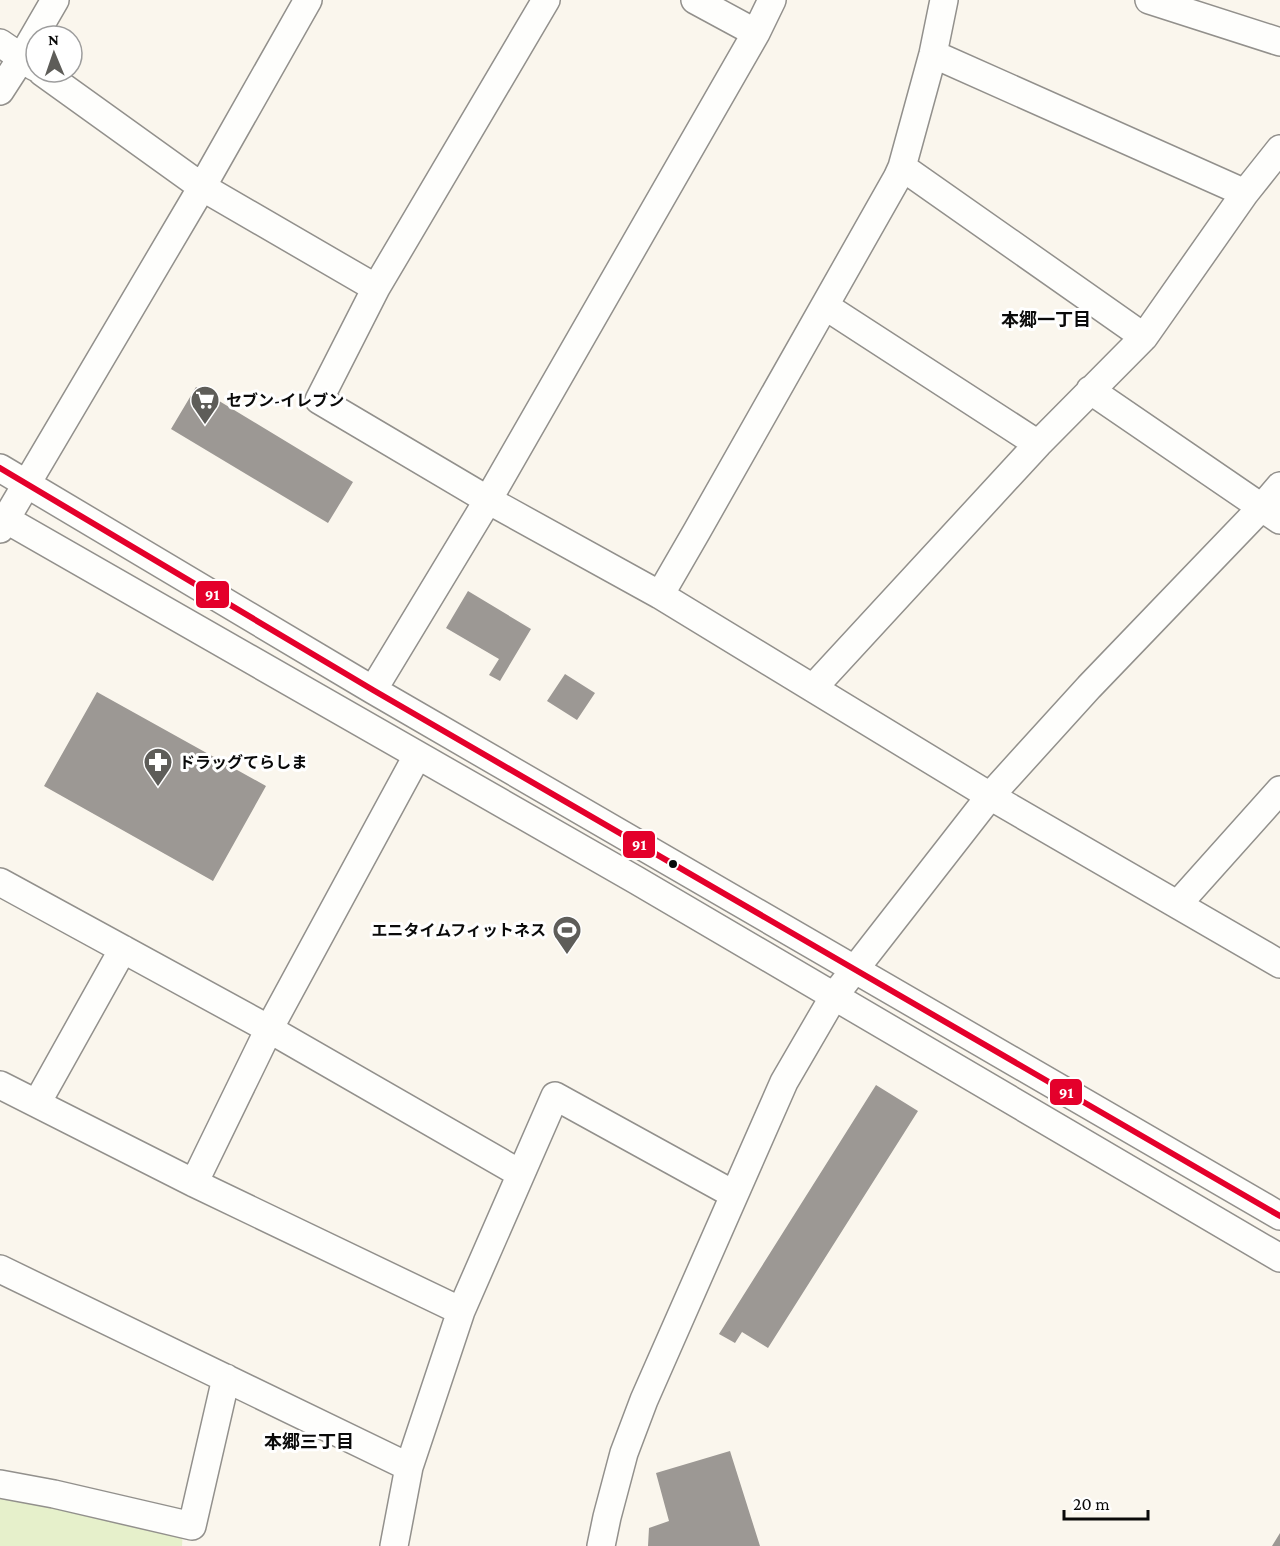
<svg xmlns="http://www.w3.org/2000/svg" width="1280" height="1546" font-family="'Crimson Pro','Noto Sans JP',serif">
	<style>
		.green { fill: #e6f0cb }
		.building { fill: #9c9894 }
		.lines { fill: none; stroke-linecap: round; stroke-linejoin: round }
		.minor-casing { stroke: #92908c; stroke-width: 30 }
		.minor { stroke: #fefefc; stroke-width: 27 }
		.bus-1-casing { stroke: #fff; stroke-width: 10 }
		.bus-1 { stroke: #e4002b; stroke-width: 6 }
		.bus-dot { fill: #0a0a0a; stroke: #fff; stroke-width: 2 }
		.labels { text-anchor: middle; stroke-width: 6; stroke-linejoin: round; paint-order: stroke }
		.poi-label { font-size: 16px; font-weight: bold; fill: #0a0a0a; stroke: #fff; text-anchor: start }
		.neighbourhood-label { font-size: 18px; font-weight: bold; fill: #0a0a0a; stroke: #fff }
		.line-badge { stroke: #fff; stroke-width: 2 }
		.badge-label { font-size: 16px; text-anchor: middle; font-weight: bold; fill: #fff }
	</style>
	<rect width="100%" height="100%" fill="#faf6ed"/>
	<!-- green -->
	<path class="green" d="M 0,1489 L 183,1531 L 182,1546 L 0,1546 Z"/>
	<!-- building -->
	<path class="building" d="M 196,387 L 353,482 L 328,523 L 171,429 Z
		M 468,591 L 531,629 L 500,681 L 489,675 L 499,659 L 446,628 Z
		M 565,674 L 595,693 L 577,720 L 547,701 Z
		M 97,692 L 266,786 L 213,881 L 44,786 Z
		M 876,1085 L 918,1111 L 768,1348 L 742,1332 L 735,1343 L 719,1334 Z
		M 730,1451 L 760,1546 L 648,1546 L 649,1528 L 669,1521 L 656,1473 Z
		M 1280,1533 L 1280,1546 L 1272,1546 Z"/>
	<g class="lines">
		<!-- minor casing -->
		<g class="minor-casing">
			<path id="minor" d="M 546,0 L 376,288 L 319,400 L 488,500 L 660,595 L 990,796 L 1280,964
				M 695,0 L 756,33
				M 1149,0 L 1280,42
				M 0,43 L 35,67
				M 933,54 L 1245,193
				M 42,72 L 202,187 L 376,288
				M 0,91 L 22,57 L 55,0
				M 902,167 L 1144,337
				M 825,306 L 1038,444
				M 1090,390 L 1280,520
				M 0,468 L 373,690 L 1280,1216
				M 0,516 L 636,880 L 1280,1258
				M 0,529 L 202,187 L 308,0
				M 660,595 L 697,531 L 897,178 L 902,167 L 933,54 L 944,0
				M 813,688 L 1038,444 L 1144,337 L 1245,193 L 1280,149
				M 373,690 L 488,500 L 756,33 L 772,0
				M 0,882 L 269,1029 L 521,1174
				M 1178,904 L 1280,790
				M 0,1085 L 194,1183 L 461,1311
				M 37,1103 L 123,949
				M 194,1183 L 269,1029 L 417,756
				M 0,1269 L 409,1467
				M 0,1484 L 54,1494 L 192,1526 L 226,1378
				M 394,1546 L 409,1467 L 461,1311 L 555,1096 L 733,1194
				M 601,1546 L 607,1517 L 624,1453 L 644,1400 L 784,1082 L 834,996 L 990,796 L 1089,687 L 1262,507 L 1280,486"/>
		</g>
		<!-- minor -->
		<use href="#minor" class="minor"/>
		<!-- bus-1 casing -->
		<g class="bus-1-casing">
			<path id="bus-1" d="M 0,468 L 373,690 L 1280,1216"/>
		</g>
		<!-- bus-1 -->
		<use href="#bus-1" class="bus-1"/>
	</g>
	<!-- icons -->
	<defs>
		<g id="supermarket-pin" transform="scale(1.5)"><path d="M0 17L-7.5 6A9.5 9.5 0 1 1 7.5 6Z" fill="#5e5d59" stroke="#fff"/><path d="M-6-5.5h2.5l.6 2H6L4.5 2H-2.5L-4.4-4H-6ZM-1.5 3.2a1.3 1.3 0 1 0 .1 0ZM3 3.2a1.3 1.3 0 1 0 .1 0Z" fill="#fff"/></g>
		<g id="pharmacy-pin" transform="scale(1.5)"><path d="M0 17L-7.5 6A9.5 9.5 0 1 1 7.5 6Z" fill="#5e5d59" stroke="#fff"/><path d="M-2-6h4v4h4v4h-4v4h-4v-4h-4v-4h4Z" fill="#fff"/></g>
		<g id="stadium-pin" transform="scale(1.5)"><path d="M0 17L-7.5 6A9.5 9.5 0 1 1 7.5 6Z" fill="#5e5d59" stroke="#fff"/><path d="M0-5a6.5 5 0 1 0 0 10a6.5 5 0 1 0 0-10ZM-3.5-1.8h7v3.6h-7Z" fill="#fff"/></g>
	</defs>
	<g fill-rule="evenodd">
		<use href="#supermarket-pin" x="205" y="400"/>
		<use href="#pharmacy-pin" x="158" y="762"/>
		<use href="#stadium-pin" x="567" y="930"/>
	</g>
	<!-- markers -->
	<circle class="bus-dot" cx="673" cy="864" r="5"/>
	<g class="labels">
		<!-- poi labels -->
		<g class="poi-label">
			<text x="226" y="406">セブン-イレブン</text>
			<text x="179" y="768">ドラッグてらしま</text>
			<text x="546" y="936" text-anchor="end">エニタイムフィットネス</text>
		</g>
		<!-- neighbourhood labels -->
		<g class="neighbourhood-label">
			<text x="1046" y="326">本郷一丁目</text>
			<text x="309" y="1448">本郷三丁目</text>
		</g>
	</g>
	<g class="line-badge">
		<rect x="195" y="580" width="35" height="29" rx="6" fill="#e4002b"/>
		<rect x="622" y="830" width="34" height="29" rx="6" fill="#e4002b"/>
		<rect x="1049" y="1078" width="34" height="28" rx="6" fill="#e4002b"/>
	</g>
	<g class="badge-label">
		<text x="212" y="600">91</text>
		<text x="639" y="850">91</text>
		<text x="1066" y="1098">91</text>
	</g>
	<!-- north arrow -->
	<g transform="translate(54 54) rotate(358)"><circle r="28" fill="#ffffff" stroke="#9d9d9d" stroke-width="1.5"/>
	<path d="M0-4.5L10 22L0 15L-10 22Z" fill="#5e5d59"/>
	<text y="-9" font-size="16" font-weight="bold" text-anchor="middle" fill="#0a0a0a">N</text>
	</g>
	<!-- scale -->
	<path d="M1064 1510v9h84v-9" fill="none" stroke="#0a0a0a" stroke-width="3"/>
	<text x="1073" y="1510" font-size="18" fill="#0a0a0a" stroke="#ffffff" stroke-width="4.5" paint-order="stroke">20 m</text>
</svg>
